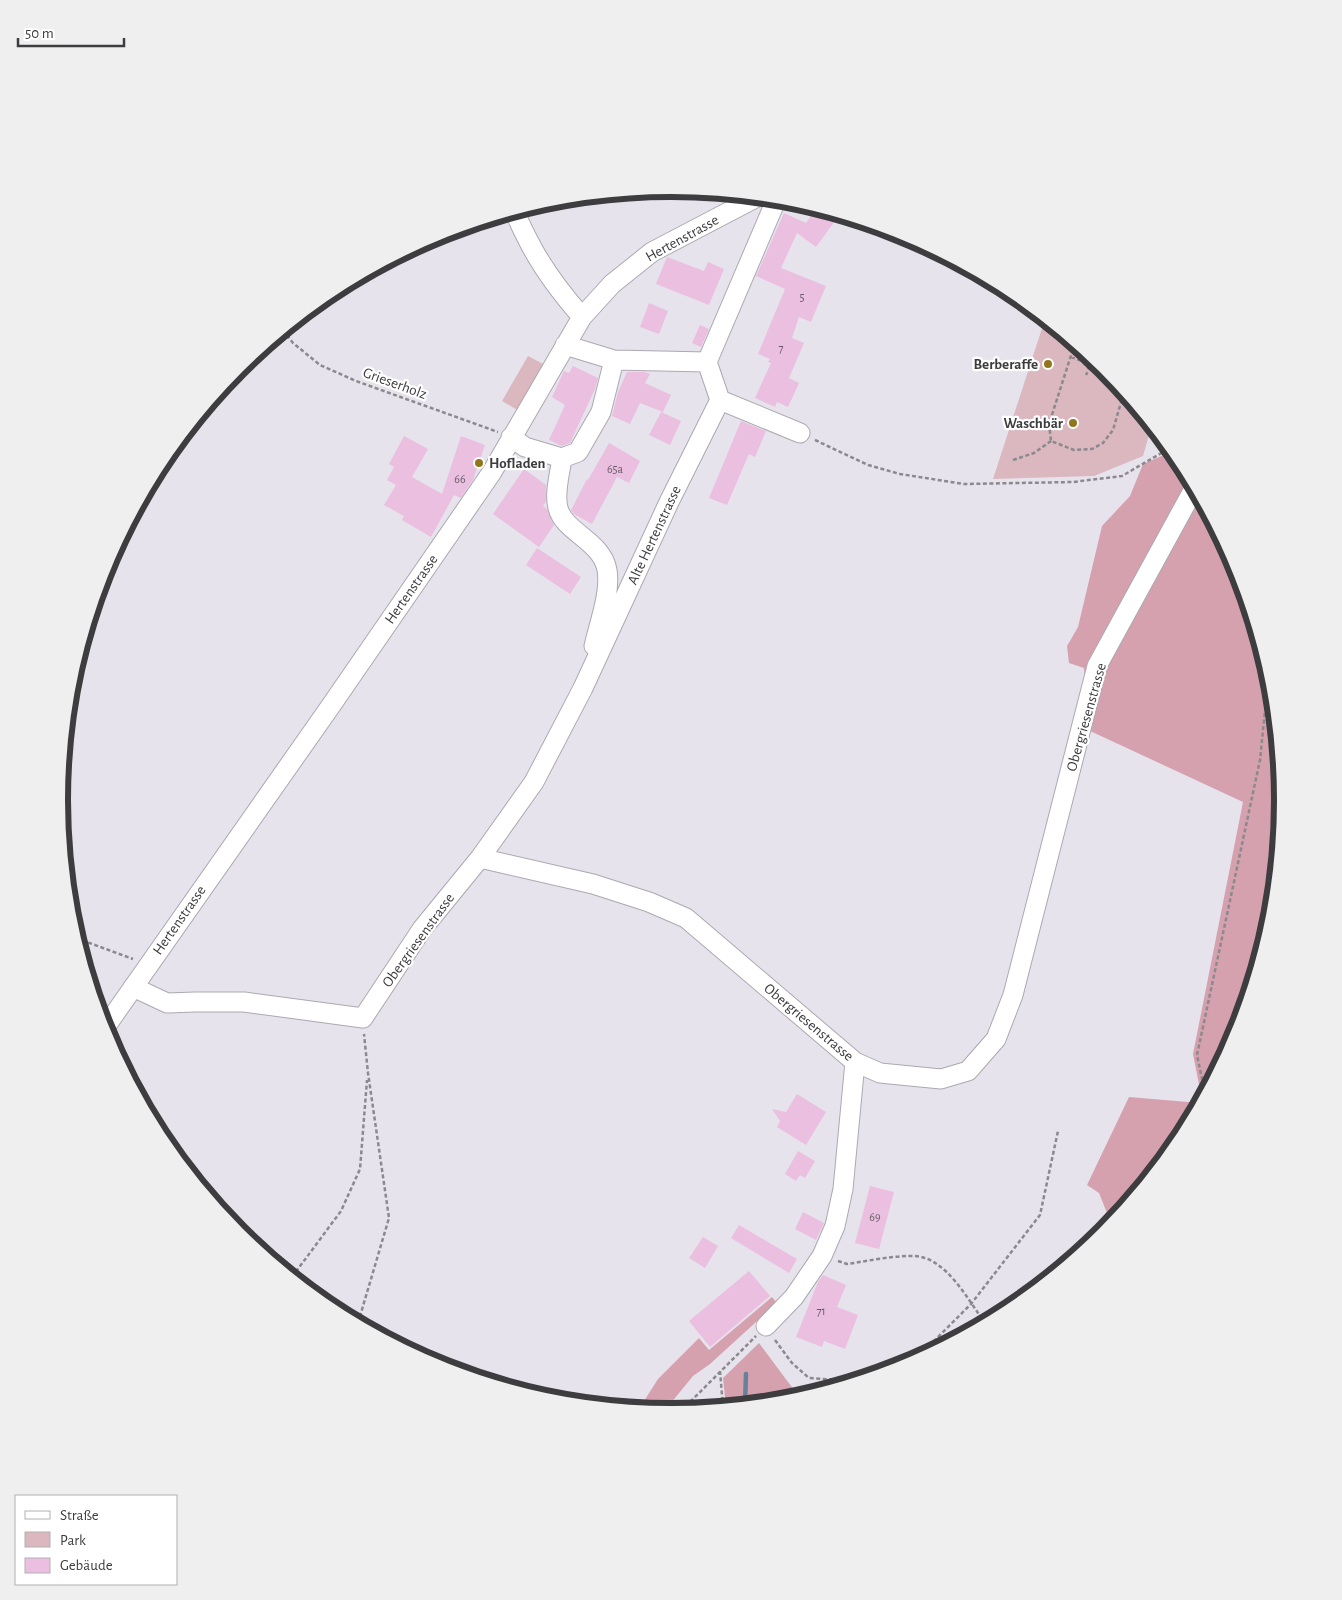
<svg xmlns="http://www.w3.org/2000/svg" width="1342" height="1600" font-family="'Alegreya Sans',sans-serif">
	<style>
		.green { fill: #dbb7bf }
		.forest { fill: #d6a1ae }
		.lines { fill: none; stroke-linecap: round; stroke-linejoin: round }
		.stream { stroke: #668199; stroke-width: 4.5 }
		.building { fill: #eabfe0 }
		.minor-casing { stroke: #aca8b1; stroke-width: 21 }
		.path { stroke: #8b898e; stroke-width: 2.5; stroke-dasharray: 4 2.5; stroke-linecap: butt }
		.minor { stroke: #fff; stroke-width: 19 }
		.poi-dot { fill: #91761c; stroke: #fff; stroke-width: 2 }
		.labels { text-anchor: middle; stroke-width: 4.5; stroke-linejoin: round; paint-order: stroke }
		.number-label { font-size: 12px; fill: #685d67 }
		.street-label { font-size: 15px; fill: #3d3c3f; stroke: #fff }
		.poi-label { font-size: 15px; font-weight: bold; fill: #3d3c3f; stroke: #fff; text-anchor: end }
		.rim { fill: none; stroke: #3d3c3f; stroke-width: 6 }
	</style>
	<rect width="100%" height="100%" fill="#e7e3ec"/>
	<!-- green -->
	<path class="green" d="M 1045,319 L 1104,367 L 1152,425 L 1143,456 L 1094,476 L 993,479 Z
		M 528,356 L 545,365 L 519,411 L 502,401 Z"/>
	<!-- forest -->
	<path class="forest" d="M 1173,451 L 1180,460 L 1237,566 L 1272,681 L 1283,800 L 1271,920 L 1237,1035 L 1202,1100 L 1193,1054 L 1243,802 L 1088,730 L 1084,668 L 1069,663 L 1067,646 L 1078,627 L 1102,526 L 1130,496 L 1143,464 Z
		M 1129,1097 L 1200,1103 L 1180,1140 L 1115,1220 L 1107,1213 L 1099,1193 L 1087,1185 Z
		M 772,1297 L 777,1303 L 710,1364 L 693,1376 L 666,1409 L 656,1411 L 639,1409 L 658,1379 L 699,1338 L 709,1350 Z
		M 759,1343 L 794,1390 L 832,1388 L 790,1401 L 726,1407 L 723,1378 Z"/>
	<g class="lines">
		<!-- stream -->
		<path class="stream" d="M 745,1405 L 746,1374"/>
	</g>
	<!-- building -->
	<path class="building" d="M 817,207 L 840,214 L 816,247 L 797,233 L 781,268 L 826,286 L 811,322 L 799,317 L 792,338 L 804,343 L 789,378 L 799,383 L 788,407 L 777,402 L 775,407 L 755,398 L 771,363 L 768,362 L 770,359 L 758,354 L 785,289 L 756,276 L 784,213 L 806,223 Z
		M 667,257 L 704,271 L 708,262 L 724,269 L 709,305 L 656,284 Z
		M 649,303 L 668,311 L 659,334 L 640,327 Z
		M 700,325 L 709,329 L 701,347 L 692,343 Z
		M 573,366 L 598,378 L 595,389 L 570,443 L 562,446 L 549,440 L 565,405 L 552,397 L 564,371 L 569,373 Z
		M 627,372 L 645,372 L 650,374 L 645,383 L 671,395 L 663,412 L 640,403 L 630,424 L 612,416 L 618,392 Z
		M 661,412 L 681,421 L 670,445 L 649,435 Z
		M 741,421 L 766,431 L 755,457 L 749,454 L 727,505 L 709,498 Z
		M 404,436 L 428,449 L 412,477 L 442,494 L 461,436 L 485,445 L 473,480 L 461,498 L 454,495 L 431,537 L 402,520 L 404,516 L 384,505 L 396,485 L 387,480 L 394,467 L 389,464 Z
		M 609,443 L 640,461 L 629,483 L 617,477 L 592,524 L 574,514 L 571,510 L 587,479 L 588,480 Z
		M 524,469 L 546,485 L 546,502 L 543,506 L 547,509 L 554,525 L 539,547 L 493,514 Z
		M 537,548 L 581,577 L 570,594 L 526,565 Z
		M 797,1094 L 826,1112 L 806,1145 L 777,1127 L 780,1121 L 772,1109 L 786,1112 Z
		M 798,1151 L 815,1161 L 805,1178 L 800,1175 L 796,1181 L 785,1174 Z
		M 870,1186 L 894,1192 L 879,1249 L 855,1243 Z
		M 803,1212 L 824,1223 L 816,1240 L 795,1229 Z
		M 739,1225 L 797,1259 L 789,1273 L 731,1238 Z
		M 703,1237 L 718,1246 L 705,1268 L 689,1258 Z
		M 749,1271 L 770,1296 L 710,1347 L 689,1321 Z
		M 823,1275 L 846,1285 L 837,1307 L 858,1315 L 845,1349 L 824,1341 L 822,1347 L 796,1337 L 818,1282 Z"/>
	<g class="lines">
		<!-- minor casing -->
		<g class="minor-casing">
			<path id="minor" d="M 515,211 C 518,221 523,230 528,240 C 542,268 561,293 582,317
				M 565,345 L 614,360 L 707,362
				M 720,400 L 800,433
				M 511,437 L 525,447 L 562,458 L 578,452 L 601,412 L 614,360
				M 562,458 C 560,473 554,493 558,508 C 564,532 602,541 607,570 C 611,592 599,624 594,646
				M 480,858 L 534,782 L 583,688 L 669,502 L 720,400 L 707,362 L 777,198
				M 133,987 L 167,1003 L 195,1002 L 244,1002 L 363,1018 L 422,929 L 480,858 L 593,884 L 649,902 L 686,918 L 855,1062 L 880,1073 L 941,1079 L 968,1071 L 996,1039 L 1013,995 L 1097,666 L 1195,487
				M 104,1029 L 330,707 L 492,472 L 582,317 L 612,284 L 652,252 L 759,196
				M 766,1326 L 794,1297 L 822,1256 L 835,1226 L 843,1189 L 855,1062"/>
		</g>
		<!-- path -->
		<path class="path" d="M 283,330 L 293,343 L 320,365 L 356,381 L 498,432
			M 1075,343 L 1049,424 L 1051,441 L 1074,450 L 1092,449 L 1103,443 L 1113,430 L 1124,392
			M 1071,357 L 1082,361 L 1089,369 L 1086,375
			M 815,440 L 868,465 L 900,474 L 964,484 L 1073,482 L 1122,476 L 1170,448
			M 1013,460 L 1034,453 L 1051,441
			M 76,938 L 133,959
			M 1205,1093 L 1197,1055 L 1260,760 L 1269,671
			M 838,1261 L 847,1264 C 868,1261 890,1256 912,1256 C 945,1255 968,1300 985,1323
			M 292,1277 L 341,1211 L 360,1169 L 367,1080
			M 358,1323 L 389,1218 L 368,1073 L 364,1034
			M 775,1340 L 792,1363 L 809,1378 L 856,1381
			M 915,1360 L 971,1304 L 1040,1215 L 1058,1131
			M 720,1371 L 723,1407
			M 681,1411 L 756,1336"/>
		<!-- minor -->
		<use href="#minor" class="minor"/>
	</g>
	<!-- markers -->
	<g class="poi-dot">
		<circle cx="1048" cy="364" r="5"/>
		<circle cx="1073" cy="423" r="5"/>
		<circle cx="479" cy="463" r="5"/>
	</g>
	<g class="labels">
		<!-- number labels -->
		<g class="number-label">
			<text x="802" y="301">5</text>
			<text x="781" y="352">7</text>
			<text x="615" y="473">65a</text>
			<text x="460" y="483">66</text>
			<text x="875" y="1221">69</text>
			<text x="821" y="1315">71</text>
		</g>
		<!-- street labels -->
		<g class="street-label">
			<text transform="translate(682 238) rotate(-29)" y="5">Hertenstrasse</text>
			<text transform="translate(395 383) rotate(20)" y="5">Grieserholz</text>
			<text transform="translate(654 535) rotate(-65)" y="5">Alte Hertenstrasse</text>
			<text transform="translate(411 589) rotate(-55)" y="5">Hertenstrasse</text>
			<text transform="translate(1086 717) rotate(-74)" y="5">Obergriesenstrasse</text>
			<text transform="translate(179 920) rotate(-55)" y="5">Hertenstrasse</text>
			<text transform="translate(418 940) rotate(-54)" y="5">Obergriesenstrasse</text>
			<text transform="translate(809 1022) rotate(40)" y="5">Obergriesenstrasse</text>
		</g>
		<!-- poi labels -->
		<g class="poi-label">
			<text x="1038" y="369">Berberaffe</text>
			<text x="1063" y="428">Waschbär</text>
			<text x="489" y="468" text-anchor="start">Hofladen</text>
		</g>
	</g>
	<!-- crop -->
	<path d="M0 0H1342V1600H0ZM68 800a603 603 0 1 1 1206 0a603 603 0 1 1-1206 0Z" fill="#efeff0" fill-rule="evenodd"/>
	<path class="rim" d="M68 800a603 603 0 1 1 1206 0a603 603 0 1 1-1206 0Z"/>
	<!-- legend -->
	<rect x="15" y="1495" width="162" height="90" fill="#ffffff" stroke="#b1b1b2"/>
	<rect x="25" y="1511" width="25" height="8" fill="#ffffff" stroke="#b1b1b2"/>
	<text x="60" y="1520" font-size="15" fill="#3d3c3f">Straße</text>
	<rect x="25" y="1532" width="25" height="15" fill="#dbb7bf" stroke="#b1b1b2"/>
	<text x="60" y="1545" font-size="15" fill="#3d3c3f">Park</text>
	<rect x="25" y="1558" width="25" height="15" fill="#eabfe0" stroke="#b1b1b2"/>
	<text x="60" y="1570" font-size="15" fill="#3d3c3f">Gebäude</text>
	<!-- scale -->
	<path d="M18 38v8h106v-8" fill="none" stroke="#3d3c3f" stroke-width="2.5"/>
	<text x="25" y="38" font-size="15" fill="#3d3c3f" stroke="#ffffff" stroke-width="4" paint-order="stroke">50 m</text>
</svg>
